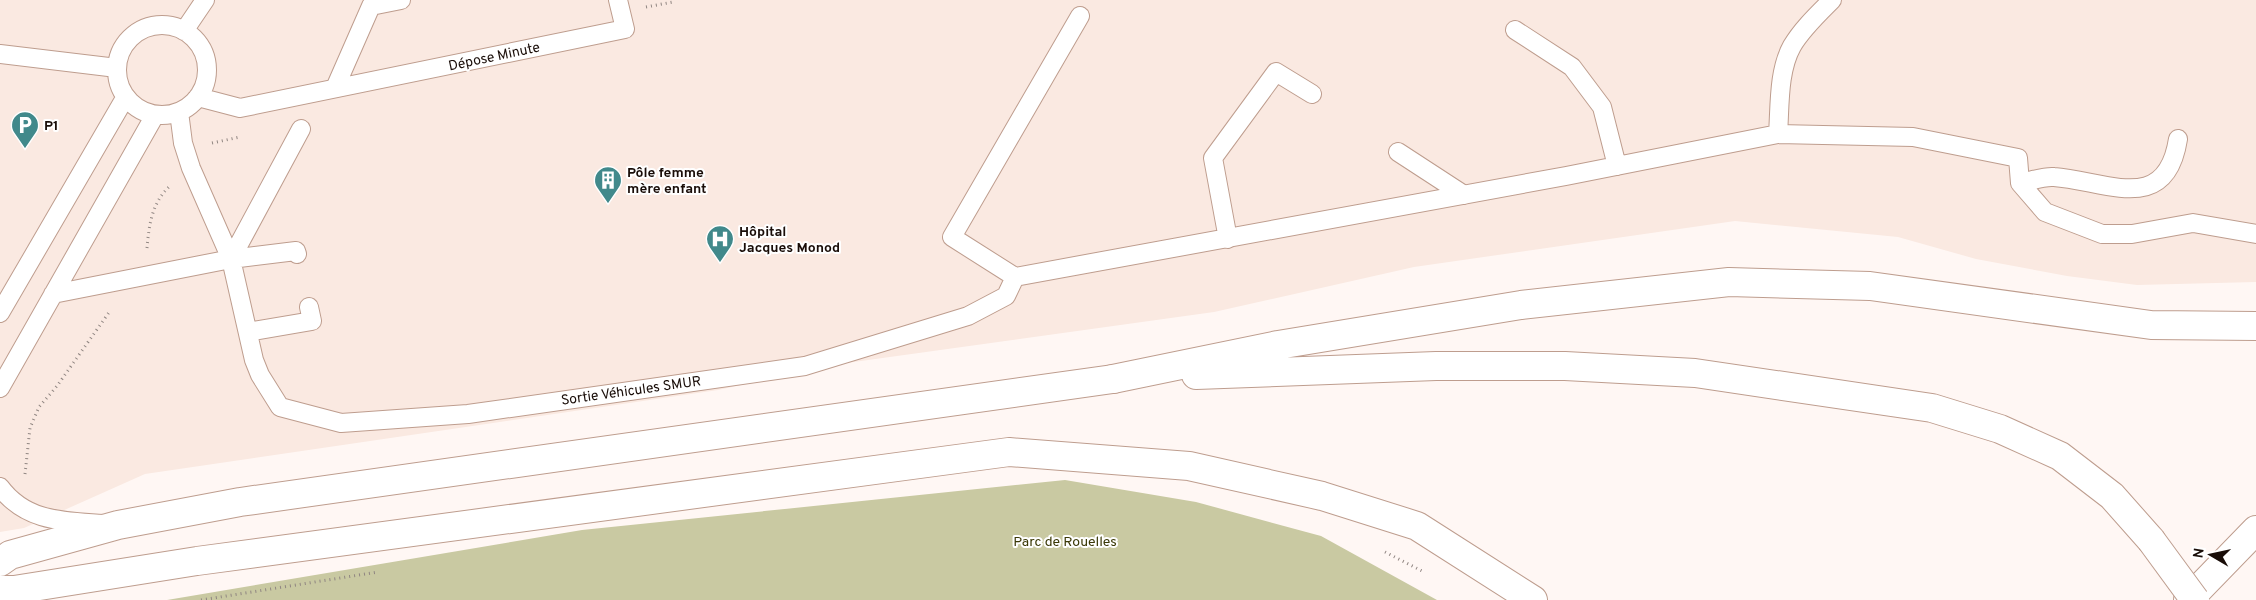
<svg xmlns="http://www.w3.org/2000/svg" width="2256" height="600" font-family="Overpass,sans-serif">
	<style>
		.built { fill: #fae9e1 }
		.green { fill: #c9c9a2 }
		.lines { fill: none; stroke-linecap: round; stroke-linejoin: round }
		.lane-casing { stroke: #be9d8e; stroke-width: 20 }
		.secondary-casing { stroke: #be9d8e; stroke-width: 30 }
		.highway-casing { stroke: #be9d8e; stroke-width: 30 }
		.path { stroke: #908682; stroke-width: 3; stroke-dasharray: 1 4; stroke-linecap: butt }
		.lane { stroke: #fff; stroke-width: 18 }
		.secondary { stroke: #fff; stroke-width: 28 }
		.highway { stroke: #fff; stroke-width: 28 }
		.highway-bridge-casing { stroke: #be9d8e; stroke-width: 30; stroke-linecap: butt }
		.highway-bridge { stroke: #fff; stroke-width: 28 }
		.labels { text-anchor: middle; stroke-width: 4; stroke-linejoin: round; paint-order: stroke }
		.street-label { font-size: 14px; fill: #190d08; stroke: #fff }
		.poi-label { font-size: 14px; font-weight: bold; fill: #190d08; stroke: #fff; text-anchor: start }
		.park-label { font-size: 14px; fill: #3a3806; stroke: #fff }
	</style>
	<rect width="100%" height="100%" fill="#fff7f4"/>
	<!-- built -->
	<path class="built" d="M 0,0 L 2256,0 L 2256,282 L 2137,285 L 2067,276 L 1976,259 L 1898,237 L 1735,221 L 1414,267 L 1214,312 L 832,365 L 718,390 L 145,474 L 24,528 L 0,532 Z"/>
	<!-- green -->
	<path class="green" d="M 1065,480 L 1196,502 L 1321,536 L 1437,600 L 167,600 L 582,530 Z"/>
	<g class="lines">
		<!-- lane casing -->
		<g class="lane-casing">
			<path id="lane" d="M 1080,16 L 952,237 L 1015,277 L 1566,176 L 1778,134 L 1913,137 L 2018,158 L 2020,183 L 2045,212 L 2102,234 L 2132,234 L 2193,223 L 2256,234
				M117 70a45 45 0 1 1 90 0a45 45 0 1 1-90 0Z
				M 1515,30 L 1572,67 L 1602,107 L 1617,166
				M 184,31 L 205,0
				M 0,54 L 117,68
				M 335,88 L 371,6 L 401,0
				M 198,97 L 240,108 L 625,29 L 618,0
				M 179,112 L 183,143 L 191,168 L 231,259
				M 1778,134 C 1780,107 1778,71 1792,46 C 1802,29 1818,14 1832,0
				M 1398,152 L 1464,195
				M 2020,183 C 2031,181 2044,176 2054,177 C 2107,181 2166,216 2178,139
				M 1228,239 L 1213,158 L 1276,72 L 1312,94
				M 231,259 L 301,129
				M 231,259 L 296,251 L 297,254
				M 53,294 L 231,259 L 254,360 L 260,375 L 280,407 L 341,423 L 468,414 L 805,366 L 968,316 L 1006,296 L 1015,277
				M 0,313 L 125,98
				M 248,332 L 312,321 L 309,307
				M 0,388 L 155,115
				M 0,487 C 26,522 63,521 103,524"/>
		</g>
		<!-- secondary casing -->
		<g class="secondary-casing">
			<path id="secondary" d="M 0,562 L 10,555 L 118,525 L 240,502 L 1113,379"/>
		</g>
		<!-- highway casing -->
		<g class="highway-casing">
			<path id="highway" d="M 1196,375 L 1436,366 L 1565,366 L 1695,373 L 1932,408 L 2000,429 L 2060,456 L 2112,496 L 2151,540
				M 1113,379 L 1278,345 L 1521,305 L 1729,282 L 1870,286 L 2151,325 L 2256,326
				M 0,590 L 14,590 L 197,561 L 1009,452 L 1189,466 L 1322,496 L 1417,526 L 1533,600
				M 2188,600 L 2256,530"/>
		</g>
		<!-- path -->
		<path class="path" d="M 646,7 L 673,2
			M 212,143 L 240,137
			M 147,248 C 149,225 152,202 170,186
			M 25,474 L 30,428 L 39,407 L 57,386 L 110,311
			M 1385,552 L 1424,572
			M 201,600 L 378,572"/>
		<!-- lane -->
		<use href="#lane" class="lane"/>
		<!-- secondary -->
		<use href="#secondary" class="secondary"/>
		<!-- highway -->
		<use href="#highway" class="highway"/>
		<!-- highway-bridge casing -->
		<g class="highway-bridge-casing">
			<path id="highway-bridge" d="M 2151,540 L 2195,600"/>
		</g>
		<!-- highway-bridge -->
		<use href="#highway-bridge" class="highway-bridge"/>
	</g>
	<!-- icons -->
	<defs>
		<g id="parking-pin" transform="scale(1.4375)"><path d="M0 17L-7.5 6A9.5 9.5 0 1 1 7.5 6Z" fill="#41898b" stroke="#fff"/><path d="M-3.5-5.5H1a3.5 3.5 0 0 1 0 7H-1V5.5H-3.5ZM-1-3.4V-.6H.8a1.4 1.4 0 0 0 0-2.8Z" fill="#fff"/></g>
		<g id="building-pin" transform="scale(1.4375)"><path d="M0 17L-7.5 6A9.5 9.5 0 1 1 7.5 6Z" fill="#41898b" stroke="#fff"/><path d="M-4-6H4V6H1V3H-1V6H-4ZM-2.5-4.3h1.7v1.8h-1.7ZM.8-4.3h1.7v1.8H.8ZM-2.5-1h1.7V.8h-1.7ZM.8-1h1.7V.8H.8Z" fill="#fff"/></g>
		<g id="hospital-pin" transform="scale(1.4375)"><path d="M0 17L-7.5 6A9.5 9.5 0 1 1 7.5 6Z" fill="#41898b" stroke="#fff"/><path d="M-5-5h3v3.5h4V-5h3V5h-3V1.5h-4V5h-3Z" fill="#fff"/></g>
	</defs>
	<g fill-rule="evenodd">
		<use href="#parking-pin" x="25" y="125"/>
		<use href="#building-pin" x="608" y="180"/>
		<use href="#hospital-pin" x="720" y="239"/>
	</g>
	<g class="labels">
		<!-- street labels -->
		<g class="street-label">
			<text transform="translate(494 56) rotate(-12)" y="5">Dépose Minute</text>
			<text transform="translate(631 390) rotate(-8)" y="5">Sortie Véhicules SMUR</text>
		</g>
		<!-- poi labels -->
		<g class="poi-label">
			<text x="44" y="130">P1</text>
			<text x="627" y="177">Pôle femme<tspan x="627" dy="16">mère enfant</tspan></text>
			<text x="739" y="236">Hôpital<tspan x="739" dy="16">Jacques Monod</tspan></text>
		</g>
		<!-- park labels -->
		<g class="park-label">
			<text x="1065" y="546">Parc de Rouelles</text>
		</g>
	</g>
	<!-- north arrow -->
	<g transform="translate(2211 555) rotate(279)" stroke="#ffffff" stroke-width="4" paint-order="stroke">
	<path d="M0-4L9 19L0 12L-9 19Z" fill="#190d08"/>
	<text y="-8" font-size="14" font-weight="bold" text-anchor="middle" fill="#190d08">N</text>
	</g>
</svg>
